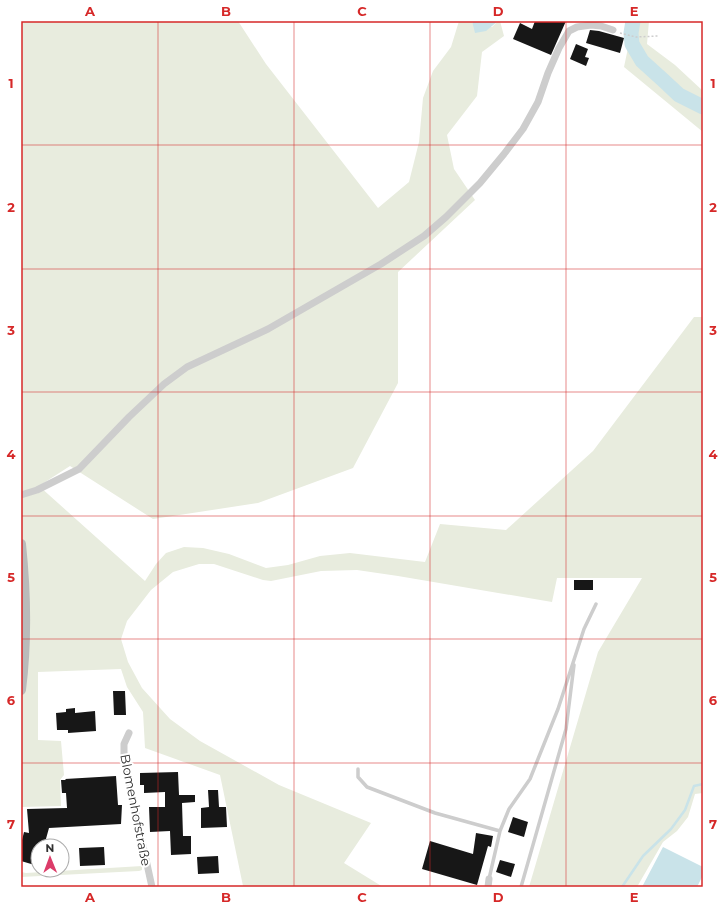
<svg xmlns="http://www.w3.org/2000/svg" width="724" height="908" font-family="Montserrat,sans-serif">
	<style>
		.green { fill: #e8ecde }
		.water { fill: #c9e3e9 }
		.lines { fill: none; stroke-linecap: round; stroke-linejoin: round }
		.stream { stroke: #c9e3e9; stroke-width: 2.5 }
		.river { stroke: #c9e3e9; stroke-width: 15 }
		.building { fill: #171717 }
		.path { stroke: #cdcdcd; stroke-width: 1.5; stroke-dasharray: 2 2; stroke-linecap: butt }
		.lane { stroke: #cdcdcd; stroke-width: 3.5 }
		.street { stroke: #cdcdcd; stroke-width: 7 }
		.secondary { stroke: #bababa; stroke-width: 10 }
		.grid { fill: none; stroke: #d62828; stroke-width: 1; stroke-opacity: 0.55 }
		.labels { text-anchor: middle; stroke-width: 4; stroke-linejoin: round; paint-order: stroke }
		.street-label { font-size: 13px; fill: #303030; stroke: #fff }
		.neatline { fill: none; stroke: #d62828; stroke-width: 1.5 }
		.grid-label { font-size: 13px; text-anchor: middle; font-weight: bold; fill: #d62828 }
	</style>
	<rect width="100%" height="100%" fill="#fff"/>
	<!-- green -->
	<path class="green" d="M 21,21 L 238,21 L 266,64 L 378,208 L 409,182 L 419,142 L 423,98 L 433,71 L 451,47 L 459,21 L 472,21 L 472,23 L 492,27 L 498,21 L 500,21 L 504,36 L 482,52 L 477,96 L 447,135 L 454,169 L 475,200 L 398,272 L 398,383 L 353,468 L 258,503 L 153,519 L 70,466 L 39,486 L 145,581 L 156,564 L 166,553 L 184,547 L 203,548 L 229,554 L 266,568 L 288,565 L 320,556 L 350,553 L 425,562 L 440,524 L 506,530 L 593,451 L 694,317 L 703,317 L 703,793 L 695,794 L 688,817 L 677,831 L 663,842 L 637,887 L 529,887 L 598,652 L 642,578 L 557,578 L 552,602 L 398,576 L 357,570 L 321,571 L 271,581 L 263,580 L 214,564 L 199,564 L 173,572 L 151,590 L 127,621 L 121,639 L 128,662 L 142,688 L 170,719 L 200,741 L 279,785 L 371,823 L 344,863 L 383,887 L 239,887 L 243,886 L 220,775 L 145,748 L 143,712 L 127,687 L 121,669 L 38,672 L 38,740 L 61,741 L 64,775 L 60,780 L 61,806 L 21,807 Z
		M 627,21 L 649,21 L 647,44 L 675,65 L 703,91 L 703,132 L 624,67 L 628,48 L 624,31 Z
		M 142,866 L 142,870 L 139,871 L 21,877 L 21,872 L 26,873 Z"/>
	<!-- water -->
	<path class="water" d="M 472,21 L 498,21 L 486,31 L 475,33 Z
		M 663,847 L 703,867 L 703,875 L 697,887 L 642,887 Z"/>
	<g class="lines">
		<!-- stream -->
		<path class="stream" d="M 622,887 L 643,856 L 671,829 L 685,810 L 694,786 L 703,784"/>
		<!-- river -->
		<path class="river" d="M 633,21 L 631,33 L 632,44 L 642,61 L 663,80 L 679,95 L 703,107"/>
	</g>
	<!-- building -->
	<path class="building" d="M 535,21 L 566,21 L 551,55 L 513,39 L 520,23 L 532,29 Z
		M 590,30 L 599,31 L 624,38 L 620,53 L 586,43 Z
		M 576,44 L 588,49 L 585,57 L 589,58 L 586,66 L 570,59 Z
		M 574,580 L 593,580 L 593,590 L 574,590 Z
		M 113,691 L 125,691 L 126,715 L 114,715 Z
		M 75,708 L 75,713 L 95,711 L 96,731 L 68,733 L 68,730 L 57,730 L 56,713 L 66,712 L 66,709 Z
		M 178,772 L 179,795 L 195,795 L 195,802 L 182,803 L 183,836 L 191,836 L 191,854 L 171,855 L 170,831 L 150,832 L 149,807 L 165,807 L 165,792 L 144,793 L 144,785 L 140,785 L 140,773 Z
		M 116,776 L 118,805 L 122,805 L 121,824 L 49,828 L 44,846 L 38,846 L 38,866 L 21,861 L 21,844 L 24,832 L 29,833 L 27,809 L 67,808 L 66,793 L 62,793 L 61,780 L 66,780 L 65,779 Z
		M 208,790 L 218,790 L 219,807 L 226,807 L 227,827 L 201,828 L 201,808 L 209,807 Z
		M 513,817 L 528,822 L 524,837 L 508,832 Z
		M 476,833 L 493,836 L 491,847 L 488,846 L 477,885 L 422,869 L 430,841 L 473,854 Z
		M 104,847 L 105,865 L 80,866 L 79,848 Z
		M 218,856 L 219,873 L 198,874 L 197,857 Z
		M 500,860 L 515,864 L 511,877 L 496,872 Z"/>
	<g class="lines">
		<!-- path -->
		<path class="path" d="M 620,33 L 636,37 L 658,36"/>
		<!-- lane -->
		<path class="lane" d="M 358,769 L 358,777 L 367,787 L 435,813 L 500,831
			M 489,879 L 500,831 L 509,809 L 530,779 L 558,709 L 584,629 L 596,604
			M 521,887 L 566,729 L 574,665"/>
		<!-- street -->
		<path class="street" d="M 21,495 L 37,490 L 79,469 L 129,417 L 164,384 L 187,367 L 268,329 L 381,264 L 424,236 L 446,217 L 480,183 L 504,154 L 523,129 L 538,102 L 548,73 L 559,48 L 569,31 L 577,27 L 591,25 L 601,26 L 613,30
			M 129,733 L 124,744 L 124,759 L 152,887
			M 488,887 L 489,879"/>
		<!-- secondary -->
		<path class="secondary" d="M 21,544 C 26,592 27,642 21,690"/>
	</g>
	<!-- grid -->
	<path class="grid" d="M 158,21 L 158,887M 294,21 L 294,887M 430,21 L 430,887M 566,21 L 566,887M 21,145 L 703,145M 21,269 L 703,269M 21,392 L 703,392M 21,516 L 703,516M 21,639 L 703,639M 21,763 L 703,763"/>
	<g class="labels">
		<!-- street labels -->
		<g class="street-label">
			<text transform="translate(136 810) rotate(79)" y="5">Blomenhofstraße</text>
		</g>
	</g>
	<!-- border -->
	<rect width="724" height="908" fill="none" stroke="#ffffff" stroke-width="44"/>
	<!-- north arrow -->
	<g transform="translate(50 858) rotate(359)"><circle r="19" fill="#ffffff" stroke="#acacac"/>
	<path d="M0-3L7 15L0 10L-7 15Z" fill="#dc3c69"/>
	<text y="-6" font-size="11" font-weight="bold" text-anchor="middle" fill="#303030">N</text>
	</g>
	<rect x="22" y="22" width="680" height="864" class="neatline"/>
	<g class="grid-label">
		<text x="90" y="16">A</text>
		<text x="226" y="16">B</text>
		<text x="362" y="16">C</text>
		<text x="498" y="16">D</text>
		<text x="634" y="16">E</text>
		<text x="11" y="88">1</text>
		<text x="713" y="88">1</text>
		<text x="11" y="212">2</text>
		<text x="713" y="212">2</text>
		<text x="11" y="335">3</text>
		<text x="713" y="335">3</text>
		<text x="11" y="459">4</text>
		<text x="713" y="459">4</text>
		<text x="11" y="582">5</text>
		<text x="713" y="582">5</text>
		<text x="11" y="705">6</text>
		<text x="713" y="705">6</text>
		<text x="11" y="829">7</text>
		<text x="713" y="829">7</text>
		<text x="90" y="902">A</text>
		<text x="226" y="902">B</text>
		<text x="362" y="902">C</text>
		<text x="498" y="902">D</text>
		<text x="634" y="902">E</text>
	</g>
</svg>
